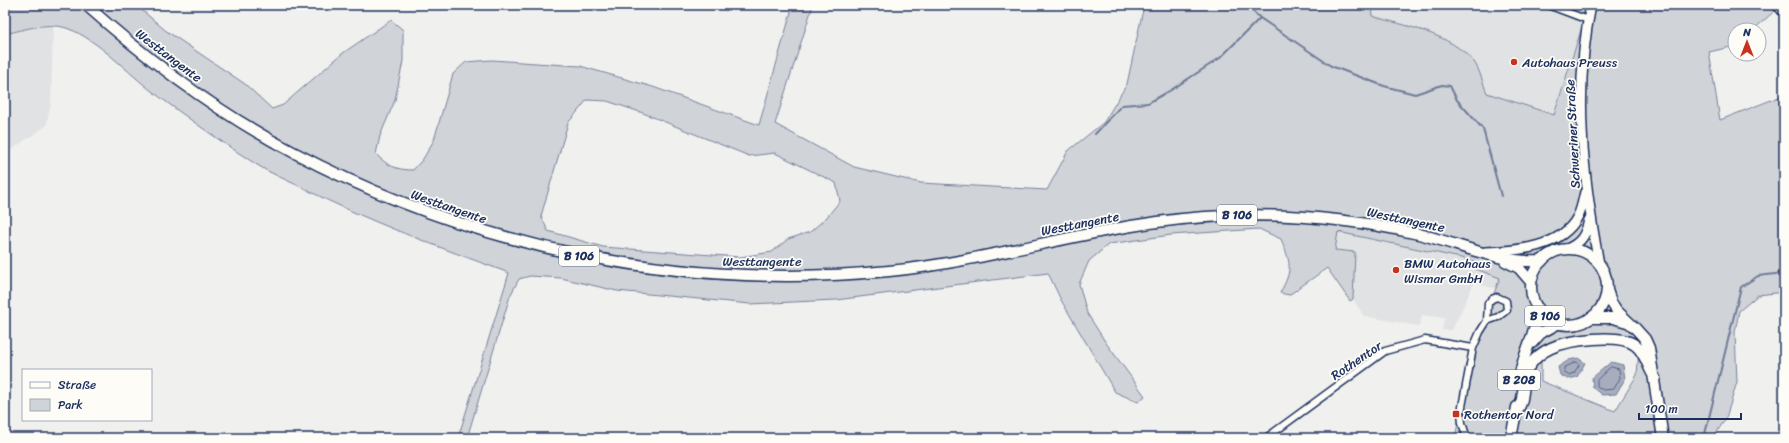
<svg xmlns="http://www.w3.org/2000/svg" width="1789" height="443" font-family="Sriracha,sans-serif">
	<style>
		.built { fill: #e0e2e3 }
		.green { fill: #d0d3d8; stroke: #76819b; fill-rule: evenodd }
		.water { fill: #a7adbd; stroke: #6f7b97 }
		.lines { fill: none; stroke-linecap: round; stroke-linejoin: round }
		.shore { stroke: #536184; stroke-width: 1 }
		.stream { stroke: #6f7b97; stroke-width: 2 }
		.minor-casing { stroke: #1b2f5e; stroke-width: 9 }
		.secondary-casing { stroke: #1b2f5e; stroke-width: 12 }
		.primary-casing { stroke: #1b2f5e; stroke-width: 13 }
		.trunk-casing { stroke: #1b2f5e; stroke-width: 13 }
		.minor { stroke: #fdfcf7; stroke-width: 6 }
		.secondary { stroke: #fdfcf7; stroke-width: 9 }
		.primary { stroke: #fdfcf7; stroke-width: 10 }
		.trunk { stroke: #fdfcf7; stroke-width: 10 }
		.poi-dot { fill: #c8321e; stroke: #fdfcf7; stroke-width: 1.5 }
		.labels { text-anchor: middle; stroke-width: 3.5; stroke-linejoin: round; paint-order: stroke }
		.shield { fill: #fdfcf7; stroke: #5f6c8c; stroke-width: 1 }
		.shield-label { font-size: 12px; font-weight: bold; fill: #1b2f5e }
		.street-label { font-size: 13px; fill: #1b2f5e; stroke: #fdfcf7 }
		.poi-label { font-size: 13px; fill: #1b2f5e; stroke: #fdfcf7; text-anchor: start }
	</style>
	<rect width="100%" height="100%" fill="#f0f0ee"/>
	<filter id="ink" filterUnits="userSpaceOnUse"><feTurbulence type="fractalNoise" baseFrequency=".025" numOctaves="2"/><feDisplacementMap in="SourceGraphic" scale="8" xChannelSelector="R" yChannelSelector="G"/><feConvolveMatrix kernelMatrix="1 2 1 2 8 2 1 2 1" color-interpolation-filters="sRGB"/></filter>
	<g filter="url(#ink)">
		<!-- built -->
		<path class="built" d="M 1374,5 L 1590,5 L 1565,78 L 1554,115 L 1487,93 L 1474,63 L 1457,48 L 1435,35 L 1371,16 Z
			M 46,25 L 53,27 L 51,104 L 46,126 L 5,154 L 5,34 Z
			M 1338,232 L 1476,261 L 1473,268 L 1500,278 L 1496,289 L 1474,283 L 1452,330 L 1442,330 L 1444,318 L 1422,315 L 1419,326 L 1364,316 L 1353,299 L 1355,253 L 1335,250 Z"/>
		<!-- green -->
		<path class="green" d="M 5,5 L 80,5 C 122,43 167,80 215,111 C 402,235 638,298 862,278 C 892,275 924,272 954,266 C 1017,256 1079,240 1142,230 C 1201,221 1260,220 1320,223 L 1217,216 L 956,261 L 769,276 L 599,260 L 419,210 L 244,124 L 86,5 L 136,5 L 165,30 L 245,84 L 272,109 L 283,105 L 343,53 L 391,20 L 403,30 L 403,61 L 395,100 L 380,136 L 376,154 C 387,166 397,170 413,170 L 423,159 L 434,140 L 453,74 L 466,62 L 492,60 L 580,66 L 653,87 L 759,125 L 793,5 L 813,5 L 775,124 L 854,167 L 921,183 L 1047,190 L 1068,151 L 1104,122 L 1127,84 L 1144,5 L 1374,5 L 1372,16 C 1405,26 1450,33 1474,62 C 1480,70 1483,84 1487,93 L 1554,115 L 1589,5 L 1775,5 L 1778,8 L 1753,30 L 1735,30 L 1735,46 L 1709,52 L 1720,120 L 1784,95 L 1784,292 L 1758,295 L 1739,311 L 1735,332 L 1737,382 L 1726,418 L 1713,438 L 1455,438 L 1473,348 L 1500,278 L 1473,268 L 1475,261 L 1338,232 L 1335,250 L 1355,252 L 1353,299 L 1350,301 L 1327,268 L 1289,295 L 1280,293 C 1293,269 1291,264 1281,239 L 1259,229 L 1171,235 L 1109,244 L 1089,261 L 1079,284 L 1087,313 L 1106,343 L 1145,396 L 1138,402 L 1115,392 L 1061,300 L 1048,273 L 836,300 L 750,304 L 617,291 L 561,278 L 530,276 L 519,279 L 510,296 L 467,438 L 458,438 L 509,273 C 439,247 369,222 303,188 C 287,180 269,173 254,163 C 220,141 186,117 153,92 C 129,74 97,39 69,29 C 48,21 27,29 5,34 ZM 587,100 L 607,101 L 643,113 L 749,156 L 775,153 L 836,183 L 840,201 L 826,218 L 810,232 L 788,239 L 772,252 L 740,257 L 603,247 L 548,231 L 541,216 L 568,123 ZM 1612,338 L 1639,348 L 1637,375 L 1615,411 L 1541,381 L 1541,354 Z"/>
		<!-- water -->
		<path class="water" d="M 1578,358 L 1585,363 L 1577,377 L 1568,379 L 1560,375 L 1558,367 L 1569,360 Z
			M 1611,362 L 1623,365 L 1625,379 L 1616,394 L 1602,395 L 1593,388 L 1592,378 Z"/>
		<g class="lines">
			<!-- shore -->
			<path class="shore" d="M 1577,362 L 1579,365 L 1574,373 L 1568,375 L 1564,372 L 1564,368 Z
				M 1611,367 L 1619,369 L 1620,378 L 1614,389 L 1603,390 L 1597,386 L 1597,380 Z"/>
			<!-- stream -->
			<path class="stream" d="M 1246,5 L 1260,18 L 1331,66 L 1384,86 L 1415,94 L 1442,85 L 1450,86 L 1457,100 L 1483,129 L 1501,196
				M 1095,134 L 1122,105 L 1148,103 L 1171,90 L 1220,58 L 1260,18
				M 1704,438 L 1741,287 L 1758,276 L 1784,273"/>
			<!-- minor casing -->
			<g class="minor-casing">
				<path id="minor" d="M 1548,5 L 1588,20
					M 1775,5 L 1784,14
					M 1266,438 L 1385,351 L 1425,340 L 1473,348
					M 1467,438 L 1462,423 L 1461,412 L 1473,348 L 1480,332 L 1487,321 L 1488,303 L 1492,299 L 1497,297 L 1506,301 L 1507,310 L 1498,317 L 1487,321"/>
			</g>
			<!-- secondary casing -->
			<g class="secondary-casing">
				<path id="secondary" d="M 1591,5 C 1573,91 1583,178 1599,264
					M 1567,249 C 1581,243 1586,235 1589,220
					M 1485,252 C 1517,251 1562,248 1578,216 C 1582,208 1583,200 1585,192"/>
			</g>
			<!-- primary casing -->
			<g class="primary-casing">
				<path id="primary" d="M1531 287a38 38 0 1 1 76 0a38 38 0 1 1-76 0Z
					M 1607,290 L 1611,302 L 1617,311 L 1636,329 L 1645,339 L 1649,348 L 1663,438
					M 1590,318 L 1613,318 L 1627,322
					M 1532,343 L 1541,333 L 1559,323
					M 1519,381 C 1521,355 1537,334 1538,308
					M 1516,412 C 1527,399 1520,379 1530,365 C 1535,358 1542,352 1551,348 C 1568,340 1619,333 1635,345 C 1646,353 1647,367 1655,378
					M 1511,438 L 1517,407"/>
			</g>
			<!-- trunk casing -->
			<g class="trunk-casing">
				<path id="trunk" d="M 86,5 C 149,61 218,113 293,152 C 476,249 683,291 889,271 C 1001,260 1110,220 1223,216 C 1288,213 1351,219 1414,233 C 1456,242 1498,264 1542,261
					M 1505,261 L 1519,268 L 1531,282"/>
			</g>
			<!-- minor -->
			<use href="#minor" class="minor"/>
			<!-- secondary -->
			<use href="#secondary" class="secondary"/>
			<!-- primary -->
			<use href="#primary" class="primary"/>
			<!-- trunk -->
			<use href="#trunk" class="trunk"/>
		</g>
	</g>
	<!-- markers -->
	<g class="poi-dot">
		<circle cx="1514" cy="62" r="4"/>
		<circle cx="1396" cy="270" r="4"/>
		<rect x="1452" y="410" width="8" height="8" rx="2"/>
	</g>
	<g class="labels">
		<!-- shield labels -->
		<g class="shield">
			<rect x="1217" y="205" width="40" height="20" rx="3"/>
			<rect x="559" y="246" width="40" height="20" rx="3"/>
			<rect x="1525" y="306" width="40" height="20" rx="3"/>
			<rect x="1498" y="370" width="42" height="20" rx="3"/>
		</g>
		<g class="shield-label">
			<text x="1237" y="219">B 106</text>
			<text x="579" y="260">B 106</text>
			<text x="1545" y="320">B 106</text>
			<text x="1519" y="384">B 208</text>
		</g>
		<!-- street labels -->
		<g class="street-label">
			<text transform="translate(169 55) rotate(37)" y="5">Westtangente</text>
			<text transform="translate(1572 134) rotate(-93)" y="5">Schweriner Straße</text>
			<text transform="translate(449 206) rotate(19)" y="5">Westtangente</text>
			<text transform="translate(1406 219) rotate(12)" y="5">Westtangente</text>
			<text transform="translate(1080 223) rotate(-11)" y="5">Westtangente</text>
			<text x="762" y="266">Westtangente</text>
			<text transform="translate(1356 360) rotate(-34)" y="5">Rothentor</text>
		</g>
		<!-- poi labels -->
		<g class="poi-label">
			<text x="1522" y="67">Autohaus Preuss</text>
			<text x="1404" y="268">BMW Autohaus<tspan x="1404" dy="15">Wismar GmbH</tspan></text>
			<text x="1464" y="419">Rothentor Nord</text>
		</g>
	</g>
	<!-- margin -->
	<rect width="1789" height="443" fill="none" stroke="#fdfcf7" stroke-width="20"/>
	<rect x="10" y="10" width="1769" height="423" fill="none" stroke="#1b2f5e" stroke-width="1.5" filter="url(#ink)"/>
	<!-- legend -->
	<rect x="22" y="369" width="130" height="52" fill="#fdfcf7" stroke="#a3aaba"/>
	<rect x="30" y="382" width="20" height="6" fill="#fdfcf7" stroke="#a3aaba"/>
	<text x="58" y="389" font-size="12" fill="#1b2f5e">Straße</text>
	<rect x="30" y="399" width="20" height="12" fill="#d0d3d8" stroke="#a3aaba"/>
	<text x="58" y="409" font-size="12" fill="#1b2f5e">Park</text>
	<!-- north arrow -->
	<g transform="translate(1747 42)"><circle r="19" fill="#fdfcf7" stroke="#a3aaba"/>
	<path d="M0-3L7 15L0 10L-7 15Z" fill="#c8321e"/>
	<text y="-6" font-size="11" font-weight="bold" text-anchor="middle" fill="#1b2f5e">N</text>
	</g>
	<!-- scale -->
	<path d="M1639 413v6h102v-6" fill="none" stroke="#1b2f5e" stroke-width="2"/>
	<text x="1645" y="413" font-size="12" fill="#1b2f5e" stroke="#fdfcf7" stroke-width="3" paint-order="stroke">100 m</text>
</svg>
